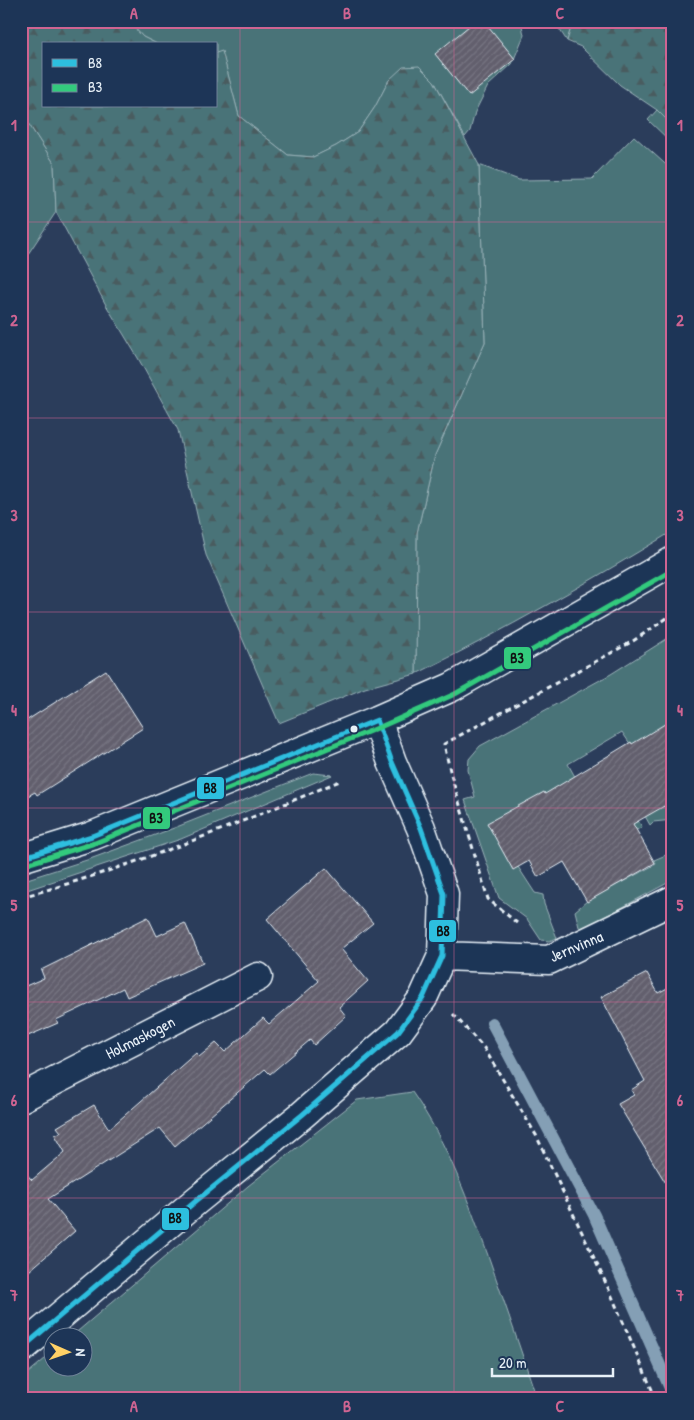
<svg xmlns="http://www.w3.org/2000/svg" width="694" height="1420" font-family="'Patrick Hand',sans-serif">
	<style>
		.green { fill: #4a7378; stroke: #99b2b8 }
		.forest { fill: url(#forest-firs); stroke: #99b2b8 }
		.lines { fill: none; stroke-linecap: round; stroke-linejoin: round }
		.stream { stroke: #849fb5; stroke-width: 12 }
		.building { fill: url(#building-hatch); stroke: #e8f1f8 }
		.minor-casing { stroke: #e8f1f8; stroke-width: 31 }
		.path { stroke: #e8f1f8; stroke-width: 3; stroke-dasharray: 5 4; stroke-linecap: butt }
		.minor { stroke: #1d3557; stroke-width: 28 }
		.bus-1-casing { stroke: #1d3557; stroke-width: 9 }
		.bus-2-casing { stroke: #1d3557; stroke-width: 9 }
		.bus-1 { stroke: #2dbfdf; stroke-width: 5 }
		.bus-2 { stroke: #33ca7d; stroke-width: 5 }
		.grid { fill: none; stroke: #cf6492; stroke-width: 1; stroke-opacity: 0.55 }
		.bus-dot { fill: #e8f1f8; stroke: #1d3557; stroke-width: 2 }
		.labels { text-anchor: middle; stroke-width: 4; stroke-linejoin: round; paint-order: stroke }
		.street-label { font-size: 16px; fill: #e8f1f8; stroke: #1d3557 }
		.line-badge { stroke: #1d3557; stroke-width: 2 }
		.pale-badge-label { font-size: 14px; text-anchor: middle; font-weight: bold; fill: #111 }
		.neatline { fill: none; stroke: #cf6492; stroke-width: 2 }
		.grid-label { font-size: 16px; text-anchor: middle; font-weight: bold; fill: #cf6492 }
	</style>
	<defs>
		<pattern id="forest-firs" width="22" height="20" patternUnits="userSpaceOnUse" patternTransform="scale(1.25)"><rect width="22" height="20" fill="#4a7378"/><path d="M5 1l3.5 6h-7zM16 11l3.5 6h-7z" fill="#485b5f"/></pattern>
		<pattern id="building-hatch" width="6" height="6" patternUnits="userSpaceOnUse" patternTransform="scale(1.25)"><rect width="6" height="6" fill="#625f6d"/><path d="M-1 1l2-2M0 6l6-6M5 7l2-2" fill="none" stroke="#787683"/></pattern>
	</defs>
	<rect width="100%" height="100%" fill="#2b3d5b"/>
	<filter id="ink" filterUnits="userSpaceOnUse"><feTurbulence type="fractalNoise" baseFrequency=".02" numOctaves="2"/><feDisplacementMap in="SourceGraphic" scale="10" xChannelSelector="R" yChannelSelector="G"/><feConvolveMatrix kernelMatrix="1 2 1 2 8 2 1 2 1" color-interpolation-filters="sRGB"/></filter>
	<g filter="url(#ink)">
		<!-- green -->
		<path class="green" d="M 128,21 L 521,21 L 524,35 L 512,64 L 488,86 L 475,112 L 470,131 L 465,137 L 434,81 L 389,80 L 375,107 L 358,132 L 336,146 L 313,157 L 288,155 L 239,116 L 222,52 L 216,53 L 216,44 L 157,44 L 143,37 Z
			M 554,21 L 573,21 L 567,41 Z
			M 657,110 L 673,126 L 673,144 L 648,120 Z
			M 21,112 L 54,163 L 56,212 L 26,257 L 21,260 Z
			M 634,136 L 673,171 L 673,531 C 589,582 504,631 416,674 L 417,533 L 435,455 L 485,342 L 479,165 L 519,180 L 592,179 Z
			M 673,635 L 673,820 L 653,822 L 650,825 L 641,809 L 635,751 L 622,732 L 568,764 L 579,784 L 633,813 L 642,827 L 582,859 L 509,853 L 535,893 L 543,895 L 544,904 L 557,938 L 549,941 L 541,940 L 527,919 L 499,898 L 465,800 L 475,797 L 468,770 L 469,759 L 480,746 L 611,674 Z
			M 313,773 L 332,775 L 181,839 L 21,892 L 21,881 L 90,859 L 174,828 Z
			M 673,852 L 673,880 L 582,929 L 579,927 L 575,911 L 587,901 L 656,864 L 654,860 Z
			M 412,1092 C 448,1143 469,1203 490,1261 C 506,1307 522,1353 537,1399 L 21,1399 L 21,1379 L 52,1353 L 52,1368 L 82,1368 L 82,1338 L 71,1337 L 248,1186 L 357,1100 Z"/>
		<!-- forest -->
		<path class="forest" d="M 21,21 L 128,21 L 143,37 L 157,44 L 44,44 L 44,106 L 216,106 L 216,53 L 222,51 L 239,116 L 288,155 L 313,157 L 336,146 L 358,132 L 375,107 L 389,80 L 403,67 L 419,66 L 434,81 L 479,165 L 485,342 L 435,455 L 417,533 L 416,674 L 365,688 L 279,723 L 206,555 L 178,430 L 138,358 L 106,305 L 56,212 L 54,163 L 21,112 Z
			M 573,21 L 673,21 L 673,126 L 657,110 L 620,85 L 581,47 L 567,41 Z"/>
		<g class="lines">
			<!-- stream -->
			<path class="stream" d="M 492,1023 L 594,1215 L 673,1395"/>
		</g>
		<!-- building -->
		<path class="building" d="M 475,21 L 484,21 L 515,59 L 469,96 L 435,54 Z
			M 106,670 L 143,728 L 37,795 L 35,792 L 21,800 L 21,724 Z
			M 673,719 L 673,801 L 633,824 L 655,863 L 587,902 L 564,862 L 538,877 L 529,861 L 513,870 L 487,823 L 544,792 L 545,794 L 631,742 L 632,744 Z
			M 326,868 L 373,923 L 341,949 L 368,981 L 339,1007 L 346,1016 L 314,1045 L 310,1040 L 270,1074 L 265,1069 L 175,1146 L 160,1128 L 48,1199 L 75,1231 L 21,1278 L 21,1168 L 32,1180 L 65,1152 L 55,1135 L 61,1132 L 57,1127 L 94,1105 L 109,1129 L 196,1053 L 199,1057 L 216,1043 L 225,1052 L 263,1018 L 269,1024 L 319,981 L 267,919 Z
			M 148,917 L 157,936 L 185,923 L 203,963 L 127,997 L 123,988 L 56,1020 L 58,1023 L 21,1039 L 21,988 L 44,978 L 41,970 Z
			M 647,973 L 658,993 L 673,985 L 673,1195 L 618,1104 L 634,1095 L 631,1090 L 645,1081 L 601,997 Z"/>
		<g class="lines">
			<!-- minor casing -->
			<g class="minor-casing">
				<path id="minor" d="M 21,858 L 92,836 L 377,720 L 452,687 L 673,561
					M 442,956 L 549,960 L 673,900
					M 21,1098 L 258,977
					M 21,1349 L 196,1201 L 302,1115 L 398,1032 L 423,998 L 442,956 L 444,894 L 421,828 L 392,762 L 377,720"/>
			</g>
			<!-- path -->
			<path class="path" d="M 21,897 C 131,868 237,824 342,780
				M 517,923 L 488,899 L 451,775 L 444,744 L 633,641 L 673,614
				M 453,1014 L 484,1048 L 536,1135 L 611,1294 L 656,1399"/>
			<!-- minor -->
			<use href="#minor" class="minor"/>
			<!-- bus-1 casing -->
			<g class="bus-1-casing">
				<path id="bus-1" d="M 21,858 L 92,836 L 377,720 L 392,762 L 421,828 L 444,894 L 442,956 L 423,998 L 398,1032 L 302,1115 L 196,1201 L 21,1349"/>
			</g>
			<!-- bus-2 casing -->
			<g class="bus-2-casing">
				<path id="bus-2" d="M 23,865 L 95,843 L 380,727 L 455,694 L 673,570"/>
			</g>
			<!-- bus-1 -->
			<use href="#bus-1" class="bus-1"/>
			<!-- bus-2 -->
			<use href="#bus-2" class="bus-2"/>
		</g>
	</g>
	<!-- grid -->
	<path class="grid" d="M 240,21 L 240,1399M 454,21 L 454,1399M 21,222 L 673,222M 21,418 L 673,418M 21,612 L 673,612M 21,808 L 673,808M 21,1002 L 673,1002M 21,1198 L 673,1198"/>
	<!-- markers -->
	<circle class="bus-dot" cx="354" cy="729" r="4.5"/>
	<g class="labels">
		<!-- street labels -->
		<g class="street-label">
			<text transform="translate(576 946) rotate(-23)" y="6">Jernvinna</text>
			<text transform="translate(140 1037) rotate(-27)" y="6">Holmaskogen</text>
		</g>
	</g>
	<g class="line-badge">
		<rect x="503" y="646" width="29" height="24" rx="5" fill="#33ca7d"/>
		<rect x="196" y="776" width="29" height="24" rx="5" fill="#2dbfdf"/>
		<rect x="142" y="806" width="29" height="24" rx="5" fill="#33ca7d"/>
		<rect x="428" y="919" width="29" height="24" rx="5" fill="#2dbfdf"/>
		<rect x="161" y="1207" width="29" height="24" rx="5" fill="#2dbfdf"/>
	</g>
	<g class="pale-badge-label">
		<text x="517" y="663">B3</text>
		<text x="210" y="793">B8</text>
		<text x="156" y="823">B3</text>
		<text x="443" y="936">B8</text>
		<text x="175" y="1223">B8</text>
	</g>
	<!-- margin -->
	<rect width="694" height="1420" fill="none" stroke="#1d3557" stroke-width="55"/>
	<!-- legend -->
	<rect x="42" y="42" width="175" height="65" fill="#1d3557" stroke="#6e8097"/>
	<rect x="52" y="59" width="25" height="8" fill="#2dbfdf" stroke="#6e8097"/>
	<text x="88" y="68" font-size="15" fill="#e8f1f8">B8</text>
	<rect x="52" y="84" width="25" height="8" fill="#33ca7d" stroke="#6e8097"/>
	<text x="88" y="92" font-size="15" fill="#e8f1f8">B3</text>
	<!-- north arrow -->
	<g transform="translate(68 1352) rotate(92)"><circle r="24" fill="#1d3557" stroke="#6e8097"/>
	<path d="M0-4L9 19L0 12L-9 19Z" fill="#ffd166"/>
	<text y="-8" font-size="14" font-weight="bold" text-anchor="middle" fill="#e8f1f8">N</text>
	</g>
	<!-- scale -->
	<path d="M492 1368v8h121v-8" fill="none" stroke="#e8f1f8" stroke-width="2.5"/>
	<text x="499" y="1368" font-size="15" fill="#e8f1f8" stroke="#1d3557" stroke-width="4" paint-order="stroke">20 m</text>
	<rect x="28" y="28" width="638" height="1364" class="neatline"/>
	<g class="grid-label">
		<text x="134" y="19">A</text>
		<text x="347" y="19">B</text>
		<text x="560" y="19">C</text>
		<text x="14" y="131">1</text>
		<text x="680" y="131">1</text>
		<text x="14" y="326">2</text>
		<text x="680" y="326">2</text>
		<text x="14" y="521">3</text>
		<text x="680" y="521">3</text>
		<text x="14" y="716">4</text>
		<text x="680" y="716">4</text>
		<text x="14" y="911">5</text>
		<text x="680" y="911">5</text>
		<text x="14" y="1106">6</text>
		<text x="680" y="1106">6</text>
		<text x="14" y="1301">7</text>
		<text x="680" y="1301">7</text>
		<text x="134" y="1412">A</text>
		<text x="347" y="1412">B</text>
		<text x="560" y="1412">C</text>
	</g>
</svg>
